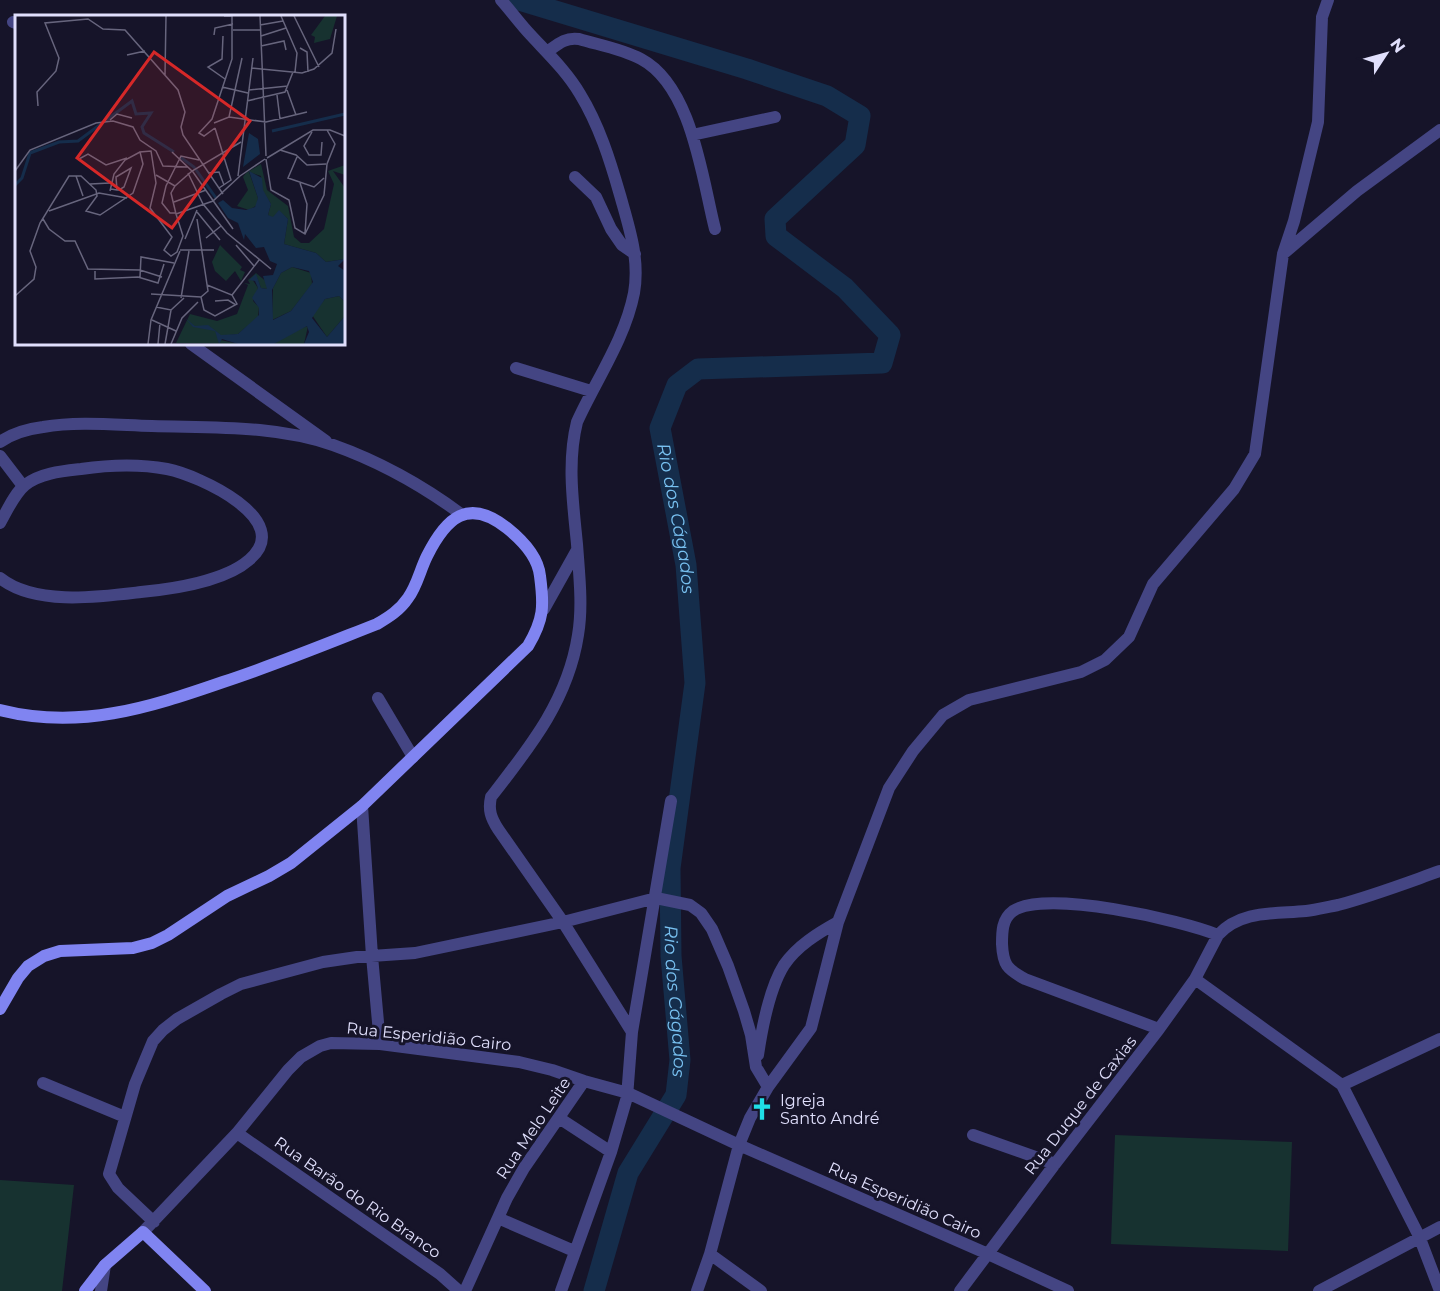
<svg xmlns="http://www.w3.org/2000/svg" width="1440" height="1291" font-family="Montserrat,sans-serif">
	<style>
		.green { fill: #173230 }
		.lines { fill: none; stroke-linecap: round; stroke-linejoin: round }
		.river { stroke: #152d4b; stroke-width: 21 }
		.minor { stroke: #444583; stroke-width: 12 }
		.secondary { stroke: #8084f1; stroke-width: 12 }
		.labels { text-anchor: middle; stroke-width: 6; stroke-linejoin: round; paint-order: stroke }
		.street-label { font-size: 16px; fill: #e0dffc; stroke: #161429 }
		.poi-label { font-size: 16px; fill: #e0dffc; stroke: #161429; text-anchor: start }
		.water-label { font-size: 18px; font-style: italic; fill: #78c0f0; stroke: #161429 }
		.inset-river { fill: none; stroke: #152d4b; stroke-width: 3 }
		.inset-road { fill: none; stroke: #67657d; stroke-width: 1.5 }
		.view { fill: #d62828; fill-opacity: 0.15; stroke: #d62828; stroke-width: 3 }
		.inset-edge { fill: none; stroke: #e0dffc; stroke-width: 3 }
	</style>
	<rect width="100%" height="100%" fill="#161429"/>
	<!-- green -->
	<path class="green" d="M 1115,1135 L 1292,1142 L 1288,1251 L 1111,1244 Z
		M 0,1180 L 74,1185 L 62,1291 L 0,1291 Z"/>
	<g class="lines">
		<!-- river -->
		<path class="river" id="s1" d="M 519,0 L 747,69 L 827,96 L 860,116 L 855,145 L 775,219 L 776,236 L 845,288 L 890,335 L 882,363 L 698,369 L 677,385 L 660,428 L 686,565 L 695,683 L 670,868 L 671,956 L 680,1060 L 676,1095 L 628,1173 L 594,1291"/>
		<!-- minor -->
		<path class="minor" d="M 501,0 C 510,10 518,21 527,31 C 545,51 566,70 580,94 C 599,125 610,160 620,195 C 629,227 640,259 634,293 C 625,339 596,380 577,422 C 567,462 573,503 577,544 C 579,573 583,606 578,635 C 568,700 530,747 491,797 C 488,810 491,818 498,829 L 563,922 L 632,1032
			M 13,22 L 16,23
			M 547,52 C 558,44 565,37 579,39 C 599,45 622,49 641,59 C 692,86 702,178 715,229
			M 692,135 L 775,117
			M 575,177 L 596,197 L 611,229 L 622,245 L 635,254
			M 1283,254 L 1357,191 L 1440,130
			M 191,344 L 326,441
			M 516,368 L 591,391
			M 0,442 C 13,433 27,429 43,427 C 78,421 116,425 152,426 C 212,428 275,425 333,445 C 378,461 423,486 461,514
			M 0,456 L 23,486
			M 0,523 C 7,511 14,494 25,485 C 40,473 63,471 81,469 C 109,465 140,464 167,469 C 198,475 297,520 249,560 C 225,581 173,589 141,592 C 99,597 35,606 0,578
			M 544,609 L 577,550
			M 378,698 L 413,757
			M 362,806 L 372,956 L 380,1044
			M 1195,979 L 1342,1085 L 1419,1236 L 1440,1291
			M 1159,1029 L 1025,979 C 1007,969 1003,965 1002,944 C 1002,932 1002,919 1013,911 C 1046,889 1181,920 1218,935
			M 758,1055 C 762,1028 769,989 784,965 C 797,946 818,933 838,922
			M 43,1083 L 125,1117
			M 1342,1085 L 1440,1039
			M 559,1118 L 611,1152
			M 237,1133 L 440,1274 L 459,1291
			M 973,1135 L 1055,1164
			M 498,1218 L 574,1251
			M 154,1222 L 118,1188 L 109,1174 L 135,1084 L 153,1041 L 163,1030 L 177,1019 L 221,994 L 241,984 L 323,962 L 357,957 L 415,953 L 563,922 L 656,898 L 690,905 L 701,913 L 712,929 L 728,966 L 744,1011 L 751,1035 L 756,1067 L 768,1087
			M 143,1232 L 237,1133 L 288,1070 L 301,1057 L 320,1046 L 331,1043 L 380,1044 L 519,1062 L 552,1070 L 584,1081 L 628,1093 L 739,1145 L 988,1254 L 1068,1291
			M 710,1254 L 761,1291
			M 101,1291 L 105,1265
			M 465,1291 L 507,1198 L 524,1168 L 584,1081
			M 561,1291 L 611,1152 L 627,1097 L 632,1032 L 671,801
			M 697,1291 L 710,1254 L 739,1145 L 750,1118 L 768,1087 L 811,1028 L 838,922 L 889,788 L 913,751 L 943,715 L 969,700 L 1081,672 L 1105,660 L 1129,637 L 1153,584 L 1234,489 L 1255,454 L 1283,254 L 1294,221 L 1318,122 L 1322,17 L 1328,0
			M 960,1291 L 1055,1164 L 1159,1029 L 1195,979 L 1218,935 C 1241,910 1275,914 1306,911 C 1316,910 1327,907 1338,905 C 1372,896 1406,883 1440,871
			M 1319,1291 L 1440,1227"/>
		<!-- secondary -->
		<path class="secondary" d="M 0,710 C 79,730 148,708 223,682 C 275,665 326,644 377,624 C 389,617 400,610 408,598 C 417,586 420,570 427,556 C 446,518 468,497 507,528 C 522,540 538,556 540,576 C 544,606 544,619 528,646 L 362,806 L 291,863 L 269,876 L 227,896 L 168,935 L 152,943 L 133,948 L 60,951 L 44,956 L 28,966 L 18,978 L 0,1009
			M 85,1291 L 105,1265 L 143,1232 L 205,1291"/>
	</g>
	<!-- icons -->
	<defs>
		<g id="church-bare" transform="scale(1.8)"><path d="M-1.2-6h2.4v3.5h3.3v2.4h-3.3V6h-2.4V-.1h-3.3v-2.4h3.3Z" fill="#1fdfe7" stroke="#161429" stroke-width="2.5" paint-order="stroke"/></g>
	</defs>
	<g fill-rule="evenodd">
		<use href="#church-bare" x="762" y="1109"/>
	</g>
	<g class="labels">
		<!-- street labels -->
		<g class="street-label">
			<text transform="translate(429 1036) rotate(6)" y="6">Rua Esperidião Cairo</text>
			<text transform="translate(1080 1105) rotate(-52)" y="6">Rua Duque de Caxias</text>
			<text transform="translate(533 1128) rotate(-56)" y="6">Rua Melo Leite</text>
			<text transform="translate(358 1197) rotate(35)" y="6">Rua Barão do Rio Branco</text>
			<text transform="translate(905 1200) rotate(24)" y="6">Rua Esperidião Cairo</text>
		</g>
		<!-- poi labels -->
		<g class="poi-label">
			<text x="780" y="1106">Igreja<tspan x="780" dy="18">Santo André</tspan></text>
		</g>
		<!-- water labels -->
		<g class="water-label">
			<text dy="6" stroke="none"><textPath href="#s1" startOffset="1046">Rio dos Cágados</textPath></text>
			<text dy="6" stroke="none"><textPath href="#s1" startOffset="1532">Rio dos Cágados</textPath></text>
		</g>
	</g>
	<!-- overview -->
	<g transform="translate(15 15)">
		<rect width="330" height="330" fill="#161429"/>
		<path d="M 310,1 L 322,1 L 315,24 L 299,28 L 300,22 L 296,20 ZM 246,149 L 252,175 L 273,191 L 279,222 L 286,228 L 294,228 L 309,214 L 319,169 L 313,156 L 330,150 L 330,160 L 318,156 L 330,173 L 330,244 L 311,247 L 301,238 L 269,229 L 273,204 L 264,196 L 258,203 L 253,200 L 256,189 L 247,175 L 246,161 L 234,157 L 243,183 L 242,190 L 234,195 L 222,191 L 233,175 L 228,162 L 231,158 ZM 205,230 L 227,252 L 225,255 L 230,257 L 226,266 L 220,256 L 211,266 L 200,256 L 197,247 ZM 277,252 L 296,258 L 297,269 L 276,296 L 257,305 L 258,273 L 266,258 ZM 241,258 L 253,268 L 252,274 L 246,273 L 242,263 L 237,264 L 243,273 L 238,286 L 244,292 L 243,302 L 223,319 L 206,321 L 200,316 L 206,325 L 223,329 L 161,328 L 175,299 L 202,306 L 222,299 L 233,270 L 229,268 L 235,269 L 233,265 ZM 324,281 L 330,287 L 330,301 L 312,322 L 297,300 L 310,284 ZM 293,311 L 289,329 L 259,329 L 275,317 Z" fill="#173230"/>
		<path d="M 234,118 L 243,124 L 245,139 L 228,152 ZM 234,156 L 247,163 L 248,175 L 256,189 L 253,200 L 258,202 L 264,195 L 273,204 L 269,229 L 301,238 L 311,247 L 330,244 L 323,251 L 330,256 L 330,287 L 324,281 L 310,284 L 297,303 L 312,322 L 330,301 L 330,329 L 289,329 L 294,317 L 292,311 L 259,329 L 223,329 L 207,324 L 204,329 L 200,316 L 178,312 L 171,304 L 180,311 L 193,310 L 206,320 L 223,319 L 244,300 L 244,293 L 237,283 L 243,273 L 240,266 L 234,265 L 241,259 L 246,273 L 252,274 L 248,261 L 258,260 L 262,249 L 255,246 L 249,232 L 241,233 L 230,219 L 229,225 L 223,208 L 213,203 L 203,188 L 208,185 L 217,193 L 231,195 L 240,192 L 243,183 ZM 277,252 L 294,256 L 298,267 L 276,296 L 258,305 L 257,275 L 266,258 Z" fill="#152d4b" fill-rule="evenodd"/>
		<path class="inset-river" d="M 257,116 L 330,99M 165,142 L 179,152 L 201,183M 0,170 L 7,163 L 15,138 L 44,127 L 63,126 L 117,86 L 121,99 L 136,98 L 127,112 L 129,118 L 159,137"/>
		<path class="inset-road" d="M 245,1 L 251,141M 266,1 L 282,38 L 280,57M 279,1 L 304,52M 245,10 L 268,6M 218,15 L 246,15M 199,20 L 200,13 L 218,9M 208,21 L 207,44 L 193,52 L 210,64M 246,21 L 271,13M 246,31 L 269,26 L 271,35M 285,33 L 292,37 L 293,57M 112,40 L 130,36M 237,53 L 287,58 L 299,54 L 317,38 L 321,14M 150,60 L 151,1M 207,72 L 233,78M 234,75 L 273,71M 272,75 L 281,100M 262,80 L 265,104M 232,86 L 270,77 L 278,57M 23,91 L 22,77 L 41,56 L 44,43 L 30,8 L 73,4 L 88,14 L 110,15 L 163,75 L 170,97 L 166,112 L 168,120 L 208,179M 214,102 L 227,43M 95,105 L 102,99 L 117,103M 199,108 L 214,102 L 251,107 L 292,97M 200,113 L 189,121 L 184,118 L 197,104 L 217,44 L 217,1 L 209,1M 200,113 L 216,165 L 204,173M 297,117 L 289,131 L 294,140 L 306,140 L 307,127M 265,135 L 281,140 L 292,150 L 311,149M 157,137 L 178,157 L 218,214M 282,142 L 273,163 L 299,172 L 309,163M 252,143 L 298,115 L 315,115 L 330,121M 64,144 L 73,139 L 91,150 L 112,143M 251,144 L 256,175 L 274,185 L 280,213 L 290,219 L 309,180 L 312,149 L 320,129 L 312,115M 0,156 L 15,135 L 81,108 L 98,106 L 118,112 L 125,125 L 141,136 L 148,151 L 172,152M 173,158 L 188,189 L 212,218 L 256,254M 193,158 L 204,157 L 209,170M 141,160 L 160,171M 61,161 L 68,181M 223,161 L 238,43M 285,168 L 292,189 L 290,218M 75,169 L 95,168M 96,174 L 102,175 L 104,175 L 109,172 L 116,153 L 101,162 L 102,175M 95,176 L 99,159 L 110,145 L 125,137M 159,187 L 191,175M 34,196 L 84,178 L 112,183M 182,197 L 205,225M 161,198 L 155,198 L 147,188 L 151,171 L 166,141 L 184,145M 161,199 L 156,178 L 160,171 L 177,156 L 226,127M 28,204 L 34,214 L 50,226 L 60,226 L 73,254 L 125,255 L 147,262M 182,204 L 193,276 L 186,282M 191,223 L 206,211M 170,224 L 182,195M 221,230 L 239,251M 165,235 L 199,235M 80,256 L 80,264 L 123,262 L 143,268 L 149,249M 125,262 L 126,242 L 159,248M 136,279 L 186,282M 217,280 L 244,245M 0,281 L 19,264 L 21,252 L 15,236 L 25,208 L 54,161 L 66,161 L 81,175 L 82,181 L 71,196 L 85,200 L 118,178 L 128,149 L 125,137 L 136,136 L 141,168 L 135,193 L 157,222 L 149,235 L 156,241 L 162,237 L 168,221 L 161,199 L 198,186 L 225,161 L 250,144M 186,282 L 189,295 L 200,301 L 222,289 L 217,280 L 192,270M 166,283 L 174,236M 200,286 L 213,285 L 221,290M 141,292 L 156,295 L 169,283M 137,305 L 161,316M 133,329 L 136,305 L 165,236M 143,329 L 145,308M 150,329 L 156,295M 156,329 L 167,303 L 183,287"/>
		<path class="view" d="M 139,37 L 235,106 L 157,213 L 62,143 Z"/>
		<rect width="330" height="330" class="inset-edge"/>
	</g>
	<!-- north arrow -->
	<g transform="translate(1386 54) rotate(54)" stroke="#161429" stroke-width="4.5" paint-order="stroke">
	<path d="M0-4.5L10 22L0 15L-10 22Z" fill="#e0dffc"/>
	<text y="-9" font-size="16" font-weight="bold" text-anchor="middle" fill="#e0dffc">N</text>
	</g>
</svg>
